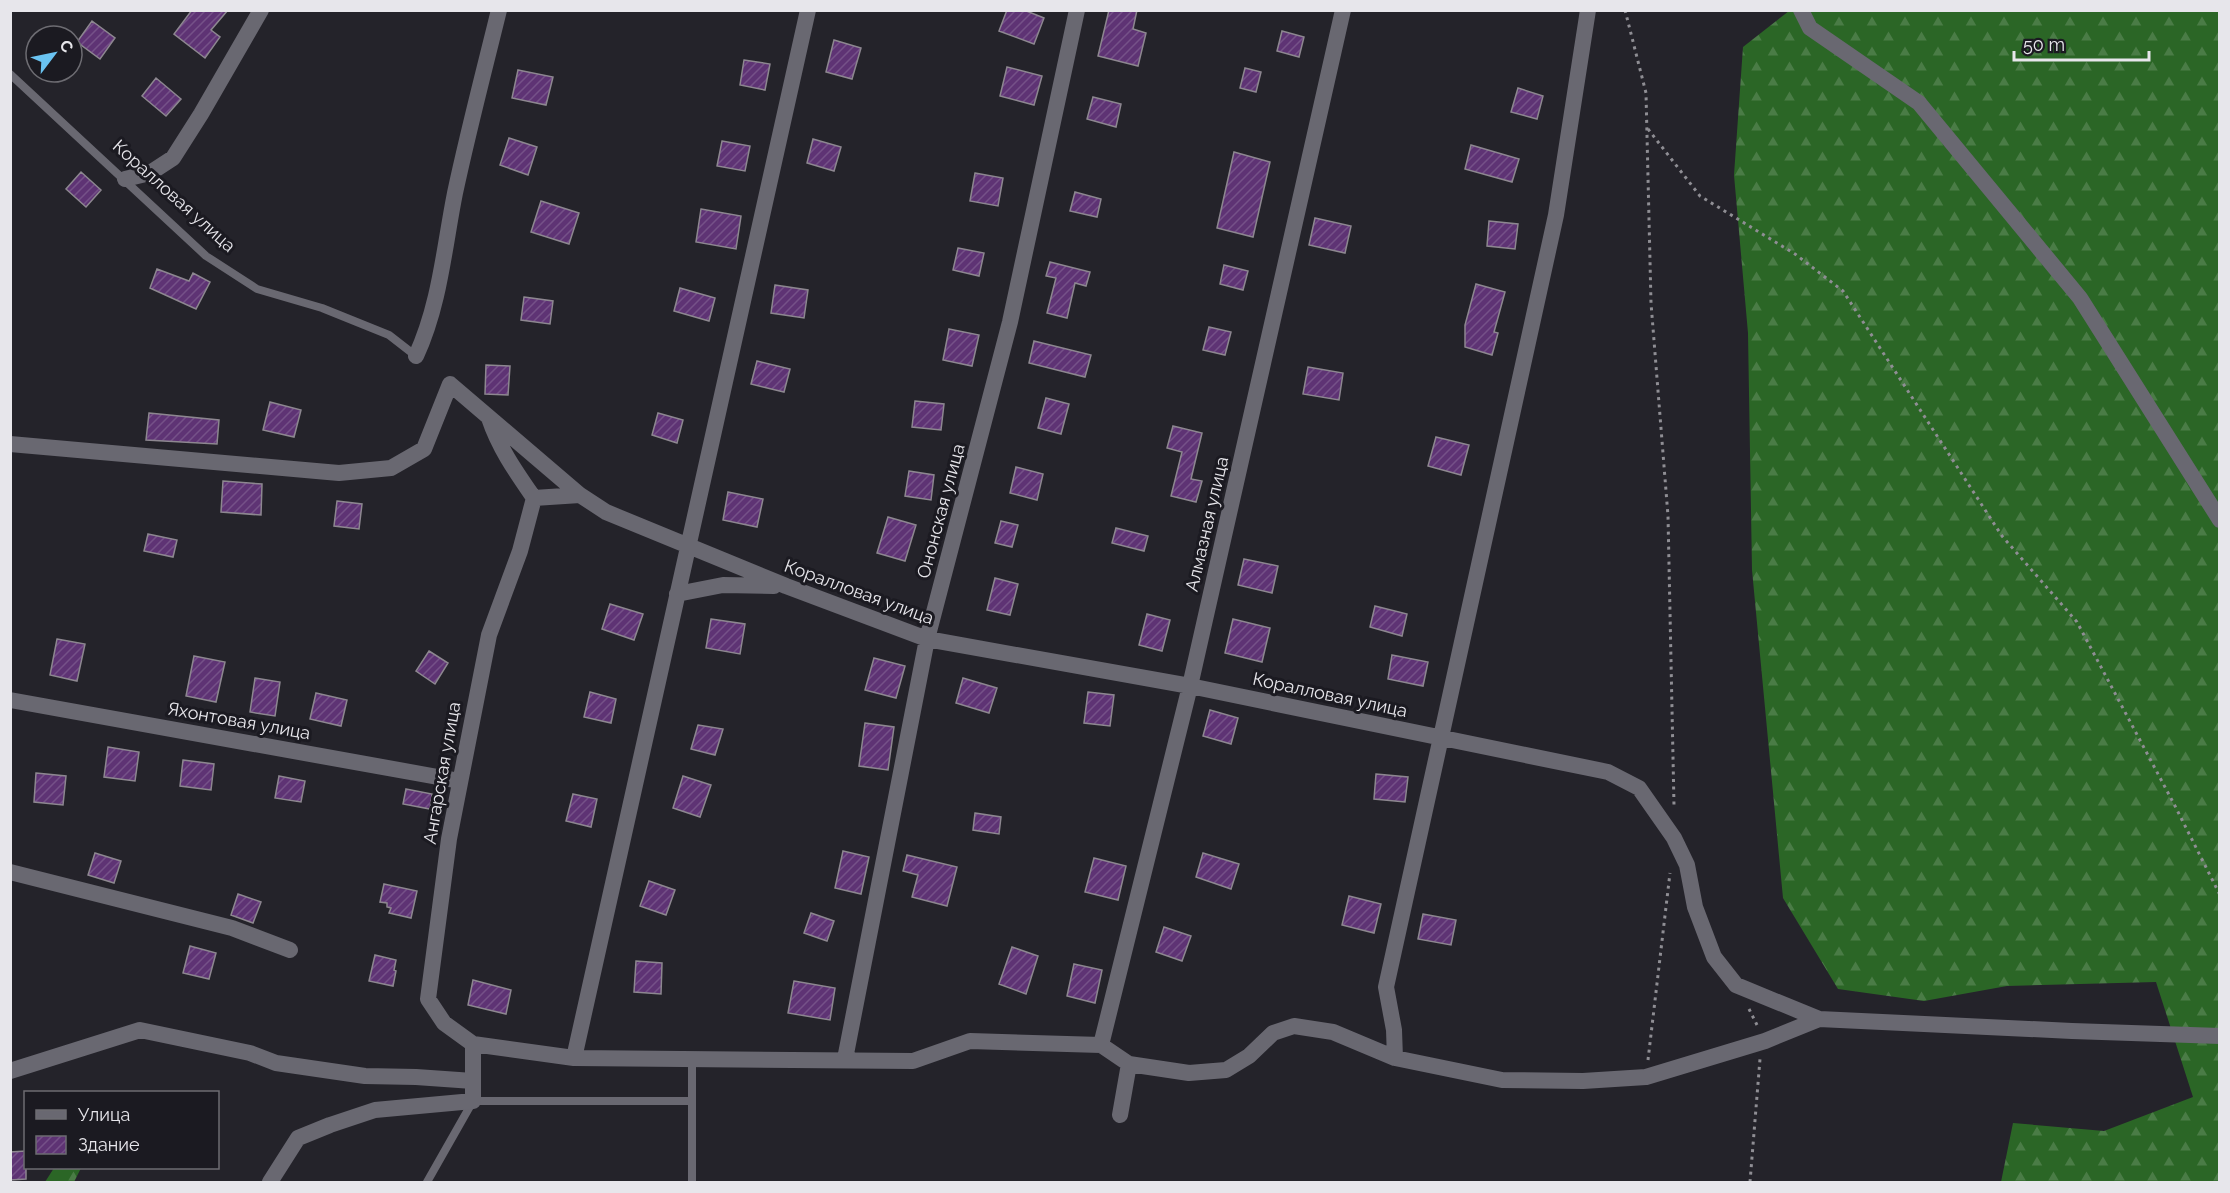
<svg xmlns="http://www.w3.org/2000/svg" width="2230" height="1193" font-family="Raleway,sans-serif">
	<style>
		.forest { fill: url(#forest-firs) }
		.building { fill: url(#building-hatch); stroke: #8d8790; stroke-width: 1.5 }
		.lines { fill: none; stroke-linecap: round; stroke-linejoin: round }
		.path { stroke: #8f8e94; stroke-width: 3; stroke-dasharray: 3 4.5; stroke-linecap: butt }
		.service { stroke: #696871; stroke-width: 8 }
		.minor { stroke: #696871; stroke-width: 16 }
		.labels { text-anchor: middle; stroke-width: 6; stroke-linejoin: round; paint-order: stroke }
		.street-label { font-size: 18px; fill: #e7e6eb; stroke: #1b1a21 }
	</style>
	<defs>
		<pattern id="forest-firs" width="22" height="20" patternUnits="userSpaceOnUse" patternTransform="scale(1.5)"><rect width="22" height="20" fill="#2b6626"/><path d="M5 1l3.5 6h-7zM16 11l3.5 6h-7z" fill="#4a7c46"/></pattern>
		<pattern id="building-hatch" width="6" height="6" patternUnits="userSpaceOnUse" patternTransform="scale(1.5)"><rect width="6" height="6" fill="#5e3374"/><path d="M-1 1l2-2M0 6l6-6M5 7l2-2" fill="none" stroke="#755188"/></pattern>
	</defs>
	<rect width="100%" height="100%" fill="#24232a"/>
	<!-- forest -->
	<path class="forest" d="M 1789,11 L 2219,11 L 2219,1182 L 2001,1182 L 2013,1123 L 2104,1131 L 2193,1097 L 2156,982 L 2007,986 L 1924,1001 L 1838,989 L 1783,898 L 1752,570 L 1748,333 L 1734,175 L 1743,47 Z
		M 54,1168 L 81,1168 L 74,1182 L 45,1182 Z"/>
	<!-- building -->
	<path class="building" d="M 192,10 L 228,10 L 211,30 L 220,37 L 205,58 L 174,34 Z
		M 1007,10 L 1024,10 L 1044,18 L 1034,44 L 999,31 Z
		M 1109,10 L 1137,10 L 1133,29 L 1146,33 L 1138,66 L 1098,56 Z
		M 92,21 L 115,38 L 100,59 L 77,42 Z
		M 1282,31 L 1304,37 L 1299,57 L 1277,51 Z
		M 834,40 L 861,48 L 852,79 L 826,72 Z
		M 744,60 L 770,64 L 765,90 L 740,85 Z
		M 1007,67 L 1042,76 L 1034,105 L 1000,96 Z
		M 1245,68 L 1261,72 L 1256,92 L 1240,88 Z
		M 518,70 L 553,77 L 546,105 L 512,98 Z
		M 156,78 L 181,99 L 166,116 L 142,96 Z
		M 1518,88 L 1543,96 L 1537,119 L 1511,112 Z
		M 1093,97 L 1121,104 L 1116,127 L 1087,119 Z
		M 509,138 L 537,147 L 528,175 L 500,165 Z
		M 813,139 L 841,147 L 834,171 L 807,163 Z
		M 722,141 L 750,146 L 745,171 L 717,166 Z
		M 1471,145 L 1519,159 L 1512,182 L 1465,169 Z
		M 1234,152 L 1270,162 L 1253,237 L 1217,228 Z
		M 81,172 L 101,190 L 86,207 L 66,189 Z
		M 975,173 L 1003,178 L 998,206 L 970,201 Z
		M 1075,192 L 1101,199 L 1097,217 L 1070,211 Z
		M 541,201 L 579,213 L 569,244 L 531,232 Z
		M 701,209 L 741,216 L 736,249 L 696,242 Z
		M 1315,218 L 1351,226 L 1345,253 L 1309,245 Z
		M 1489,221 L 1518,224 L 1515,249 L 1487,246 Z
		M 958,248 L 984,253 L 979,276 L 953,270 Z
		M 1050,262 L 1090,272 L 1086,286 L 1075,283 L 1067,318 L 1047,313 L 1056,278 L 1046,276 Z
		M 1224,265 L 1248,271 L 1243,290 L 1220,284 Z
		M 157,269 L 189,281 L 193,273 L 210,282 L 196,309 L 150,288 Z
		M 1476,284 L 1505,292 L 1494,332 L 1498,333 L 1492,355 L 1465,347 L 1465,325 Z
		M 775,285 L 808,290 L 804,318 L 771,313 Z
		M 680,288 L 715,298 L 709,321 L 674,311 Z
		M 524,297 L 553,301 L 550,324 L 521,320 Z
		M 1209,327 L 1231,332 L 1225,355 L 1203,350 Z
		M 949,329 L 979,335 L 972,366 L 943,360 Z
		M 1034,341 L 1091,355 L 1085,377 L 1029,363 Z
		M 757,361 L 790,369 L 784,392 L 751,384 Z
		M 486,365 L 510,366 L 508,395 L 485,394 Z
		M 1308,367 L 1343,373 L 1339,400 L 1303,394 Z
		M 1046,398 L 1069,404 L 1061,434 L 1038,428 Z
		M 915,401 L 944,404 L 941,430 L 912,427 Z
		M 270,402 L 301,410 L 294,437 L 263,430 Z
		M 149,413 L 219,420 L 217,444 L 146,440 Z
		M 658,413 L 683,420 L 677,443 L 652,435 Z
		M 1173,426 L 1202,433 L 1191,479 L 1202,481 L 1196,502 L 1171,496 L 1182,452 L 1167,448 Z
		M 1436,437 L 1469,445 L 1461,475 L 1428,466 Z
		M 1016,467 L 1043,474 L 1037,500 L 1010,493 Z
		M 909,471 L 934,475 L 931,500 L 905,496 Z
		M 223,481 L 262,484 L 261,515 L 221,512 Z
		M 728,492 L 763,499 L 757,527 L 723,520 Z
		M 337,501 L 362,504 L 359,529 L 334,526 Z
		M 888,517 L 916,525 L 905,561 L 877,553 Z
		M 1001,521 L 1018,525 L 1012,547 L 995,543 Z
		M 1116,528 L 1148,536 L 1144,551 L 1112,543 Z
		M 148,534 L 177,540 L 173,557 L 144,551 Z
		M 1244,559 L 1278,566 L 1272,593 L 1238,585 Z
		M 995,578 L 1018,584 L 1010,615 L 987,610 Z
		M 610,604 L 643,614 L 634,640 L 602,629 Z
		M 1375,606 L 1407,614 L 1402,636 L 1370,627 Z
		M 1147,614 L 1170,620 L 1162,651 L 1139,645 Z
		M 711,619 L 745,624 L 740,654 L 706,648 Z
		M 1233,619 L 1270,628 L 1262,662 L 1225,653 Z
		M 57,639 L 85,644 L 77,681 L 50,675 Z
		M 429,651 L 448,663 L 435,684 L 416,671 Z
		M 1392,655 L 1428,662 L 1423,686 L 1388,679 Z
		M 194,656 L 225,662 L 216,702 L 186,696 Z
		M 874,658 L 905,666 L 896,698 L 865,690 Z
		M 255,678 L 280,682 L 275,716 L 250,712 Z
		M 963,678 L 997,688 L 989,713 L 956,703 Z
		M 590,692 L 616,699 L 611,723 L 584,717 Z
		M 1088,692 L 1114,695 L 1110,726 L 1084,723 Z
		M 316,693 L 347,700 L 341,726 L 310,719 Z
		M 1210,710 L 1238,718 L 1231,744 L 1203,736 Z
		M 865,723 L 894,727 L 888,770 L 859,766 Z
		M 698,725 L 723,729 L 715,755 L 691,749 Z
		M 108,747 L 139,752 L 135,781 L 104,777 Z
		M 183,760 L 214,764 L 211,790 L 180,786 Z
		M 36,773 L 66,776 L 63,805 L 34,802 Z
		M 1376,774 L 1408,777 L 1405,802 L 1374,799 Z
		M 279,776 L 305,781 L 301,802 L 275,798 Z
		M 683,776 L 711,785 L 700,817 L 673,808 Z
		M 406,789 L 432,794 L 430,809 L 403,804 Z
		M 573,794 L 597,799 L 591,827 L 566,821 Z
		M 975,813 L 1001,817 L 999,834 L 973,830 Z
		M 843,851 L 869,857 L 861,894 L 835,888 Z
		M 95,853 L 121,861 L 114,883 L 88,875 Z
		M 1203,853 L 1239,864 L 1231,889 L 1196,877 Z
		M 907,855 L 957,867 L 947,906 L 912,897 L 918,875 L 903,871 Z
		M 1094,858 L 1126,866 L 1118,900 L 1085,892 Z
		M 649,881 L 675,890 L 666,915 L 640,906 Z
		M 384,884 L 417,891 L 411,918 L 389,913 L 391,908 L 387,907 L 387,903 L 380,902 Z
		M 238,894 L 261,902 L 253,923 L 231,915 Z
		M 1349,896 L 1381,904 L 1374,933 L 1342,925 Z
		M 811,913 L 834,921 L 827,941 L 804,933 Z
		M 1423,914 L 1456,920 L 1451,945 L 1418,939 Z
		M 1164,927 L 1191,936 L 1182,961 L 1156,952 Z
		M 190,946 L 216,953 L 209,979 L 183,973 Z
		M 1012,947 L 1038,956 L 1026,994 L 999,984 Z
		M 375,955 L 396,960 L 394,970 L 396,971 L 393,986 L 369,981 Z
		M 636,961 L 662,963 L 661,994 L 634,992 Z
		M 1074,964 L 1102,970 L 1095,1003 L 1067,996 Z
		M 473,980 L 511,990 L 506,1014 L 468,1005 Z
		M 794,981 L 835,988 L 830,1020 L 788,1013 Z
		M 26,1151 L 26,1179 L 10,1180 L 10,1152 Z"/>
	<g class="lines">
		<!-- path -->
		<path class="path" d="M 1625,10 L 1646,93 L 1651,303 L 1668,516 L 1674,806
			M 1648,129 L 1700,196 L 1795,254 L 1843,291 L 2002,536 L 2077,622 L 2174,804 L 2220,895
			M 1749,1009 L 1757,1025
			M 1648,1060 L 1670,873
			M 1750,1182 L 1760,1059"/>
		<!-- service -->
		<path class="service" d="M 10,74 L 206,256 L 257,289 L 322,308 L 389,335 L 416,356
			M 427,1182 L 473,1101 L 692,1101 L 692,1059
			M 692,1182 L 692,1101"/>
		<!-- minor -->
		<path class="minor" d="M 1801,10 L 1810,28 L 1919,103 L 2080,298 L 2220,520
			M 125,179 L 150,173 L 173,158 L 201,114 L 261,10
			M 416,356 C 440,304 444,248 455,193 C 468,132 484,71 499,10
			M 489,418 C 499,448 516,472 534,498
			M 10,444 L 339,473 L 391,468 L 424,449 L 450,384 L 580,495 L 606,512 L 786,586 L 927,639 L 1190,686 L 1608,772 L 1639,788 L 1674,838 L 1687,865 L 1695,907 L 1714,957 L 1736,985 L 1819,1019
			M 534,498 L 580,495
			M 677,594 L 723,585 L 774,586
			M 10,700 L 460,781
			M 10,872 L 232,928 L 290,950
			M 473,1044 L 444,1023 L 428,999 L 449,839 L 489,635 L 520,551 L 534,498
			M 1101,1045 L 1190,686 L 1343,10
			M 574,1058 L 808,10
			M 1395,1058 L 1394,1030 L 1386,987 L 1556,215 L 1588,10
			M 845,1059 L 927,639 L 1010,322 L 1077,10
			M 10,1071 L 140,1030 L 250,1053 L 276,1063 L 365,1076 L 416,1077 L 473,1081 L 473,1044 L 574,1058 L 913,1061 L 970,1041 L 1101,1045 L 1129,1064
			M 1120,1115 L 1129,1064 L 1189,1073 L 1226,1070 L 1249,1056 L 1273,1033 L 1294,1026 L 1333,1032 L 1395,1058 L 1502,1080 L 1583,1081 L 1646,1077 L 1765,1041 L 1819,1019 L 2072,1031 L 2220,1036
			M 270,1182 L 298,1138 L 330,1125 L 375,1110 L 473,1101 L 473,1081"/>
	</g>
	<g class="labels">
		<!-- street labels -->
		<g class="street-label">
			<text transform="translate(174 196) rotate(42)" y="6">Коралловая улица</text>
			<text transform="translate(941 511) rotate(-75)" y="6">Ононская улица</text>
			<text transform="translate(1207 524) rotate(-77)" y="6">Алмазная улица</text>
			<text transform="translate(859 592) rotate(20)" y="6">Коралловая улица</text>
			<text transform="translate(1330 695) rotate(12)" y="6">Коралловая улица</text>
			<text transform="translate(239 721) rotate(10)" y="6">Яхонтовая улица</text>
			<text transform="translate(442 773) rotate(-80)" y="6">Ангарская улица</text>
		</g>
	</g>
	<!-- border -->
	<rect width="2230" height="1193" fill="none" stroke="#e7e6eb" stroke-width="24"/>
	<!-- legend -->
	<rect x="24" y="1091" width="195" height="78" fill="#1b1a21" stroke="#6d6c72" stroke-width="1.5"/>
	<rect x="36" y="1110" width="30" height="9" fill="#696871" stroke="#6d6c72" stroke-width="1.5"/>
	<text x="78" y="1121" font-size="18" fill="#e7e6eb">Улица</text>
	<rect x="36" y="1136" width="30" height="18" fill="url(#building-hatch)" stroke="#6d6c72" stroke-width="1.5"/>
	<text x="78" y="1151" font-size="18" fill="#e7e6eb">Здание</text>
	<!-- north arrow -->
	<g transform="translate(54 54) rotate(58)"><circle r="28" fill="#1b1a21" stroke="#6d6c72" stroke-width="1.5"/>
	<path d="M0-4.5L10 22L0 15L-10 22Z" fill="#6ac3f1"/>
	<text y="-9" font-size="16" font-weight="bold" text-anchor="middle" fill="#e7e6eb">С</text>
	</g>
	<!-- scale -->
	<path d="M2014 51v9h135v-9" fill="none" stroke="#e7e6eb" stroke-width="3"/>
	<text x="2023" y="51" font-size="18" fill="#e7e6eb" stroke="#1b1a21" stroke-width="4.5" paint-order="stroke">50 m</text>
</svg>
